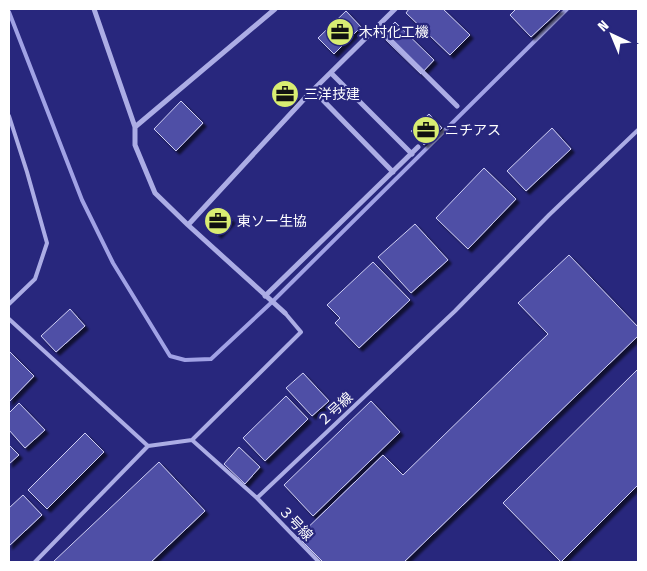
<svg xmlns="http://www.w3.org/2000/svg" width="647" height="571" font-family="'Fira Sans Condensed','Noto Sans JP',sans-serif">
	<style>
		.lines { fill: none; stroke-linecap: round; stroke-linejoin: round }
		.stream { stroke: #a1a2e5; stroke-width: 4 }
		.building { fill: #4f4fa6; stroke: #cfcff4; filter: url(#shadow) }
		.lane { stroke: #acade5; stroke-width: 4 }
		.street { stroke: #acade5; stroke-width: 5 }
		.labels { text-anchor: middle; stroke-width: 4.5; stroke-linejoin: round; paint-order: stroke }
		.poi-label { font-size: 14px; fill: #fff; stroke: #28277d; text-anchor: start }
		.street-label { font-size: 14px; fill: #fff; stroke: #28277d }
	</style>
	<defs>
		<filter id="shadow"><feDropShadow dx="3.5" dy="3.5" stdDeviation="1" flood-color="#0009"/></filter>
	</defs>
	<rect width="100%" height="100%" fill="#28277d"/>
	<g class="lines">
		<!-- stream -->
		<path class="stream" d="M 9,12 L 82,200 L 113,263 L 170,356 L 185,360 L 211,359 L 272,302 L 567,9"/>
	</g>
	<!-- building -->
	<path class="building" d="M 409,9 L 443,9 L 470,35 L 450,55 L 406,13 Z
		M 516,9 L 561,9 L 531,37 L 510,15 Z
		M 346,11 L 361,27 L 334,54 L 318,38 Z
		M 395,22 L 434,60 L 421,74 L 382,36 Z
		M 281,82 L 298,98 L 289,106 L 273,90 Z
		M 181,101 L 203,123 L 176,151 L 154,129 Z
		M 429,114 L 442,128 L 424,145 L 411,131 Z
		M 552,128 L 571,149 L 526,191 L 507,171 Z
		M 484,168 L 516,199 L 468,249 L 436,218 Z
		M 218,207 L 232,220 L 218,235 L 204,222 Z
		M 415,224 L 448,260 L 411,293 L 378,257 Z
		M 569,255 L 638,327 L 638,336 L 404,562 L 323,562 L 298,537 L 383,455 L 403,475 L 548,334 L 518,303 Z
		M 373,262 L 410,300 L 359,348 L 335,323 L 340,318 L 327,305 Z
		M 70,309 L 85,326 L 56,352 L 41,336 Z
		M 9,351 L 34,376 L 9,402 Z
		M 638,369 L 638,485 L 561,562 L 503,503 Z
		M 303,373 L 329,401 L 312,416 L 286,388 Z
		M 286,396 L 308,419 L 265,461 L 243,438 Z
		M 371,401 L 400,432 L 313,516 L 284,485 Z
		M 19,403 L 45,430 L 25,448 L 9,430 L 9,413 Z
		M 85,433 L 104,452 L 47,509 L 28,490 Z
		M 9,445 L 19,455 L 9,464 Z
		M 239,447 L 260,467 L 245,484 L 224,464 Z
		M 159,462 L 205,511 L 151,562 L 53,562 Z
		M 23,495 L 42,515 L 9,546 L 9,508 Z"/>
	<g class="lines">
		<!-- lane -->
		<path class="lane" d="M 9,116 L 27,172 L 47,243 L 35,279 L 9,304
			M 9,319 L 148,446
			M 192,440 L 301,332 L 285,313
			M 257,498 L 319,562
			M 35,562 L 148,446 L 192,440 L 257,498 L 455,311 L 549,215 L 638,130"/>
		<!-- street -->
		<path class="street" d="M 94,9 L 135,127 L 135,145 L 155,193 L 188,225 L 285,313
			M 377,27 L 457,106
			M 331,73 L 412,154
			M 313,90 L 393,172
			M 135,127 L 275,9
			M 188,225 L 306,97 L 395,9
			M 265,296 L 418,147"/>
	</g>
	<!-- icons -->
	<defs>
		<g id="office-disc" transform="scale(1.4375)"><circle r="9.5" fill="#d9ed72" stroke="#28277d"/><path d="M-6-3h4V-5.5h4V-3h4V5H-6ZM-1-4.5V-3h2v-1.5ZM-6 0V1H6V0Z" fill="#111"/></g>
	</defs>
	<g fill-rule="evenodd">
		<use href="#office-disc" x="340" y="32"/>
		<use href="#office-disc" x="285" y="94"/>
		<use href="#office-disc" x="426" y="130"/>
		<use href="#office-disc" x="218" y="221"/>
	</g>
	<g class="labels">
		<!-- poi labels -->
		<g class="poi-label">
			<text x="359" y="37">木村化工機</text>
			<text x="304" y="99">三洋技建</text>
			<text x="445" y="135">ニチアス</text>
			<text x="237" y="226">東ソー生協</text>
		</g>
		<!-- street labels -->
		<g class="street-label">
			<text transform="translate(335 409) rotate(-43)" y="5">２号線</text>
			<text transform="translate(296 523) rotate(46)" y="5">３号線</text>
		</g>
	</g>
	<!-- border -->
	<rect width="647" height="571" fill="none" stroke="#ffffff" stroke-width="20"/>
	<!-- north arrow -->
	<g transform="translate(612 35) rotate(316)" stroke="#28277d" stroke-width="4" paint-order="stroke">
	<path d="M0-4L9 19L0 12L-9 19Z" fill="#ffffff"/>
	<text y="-8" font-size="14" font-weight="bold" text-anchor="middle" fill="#ffffff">N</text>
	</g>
</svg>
